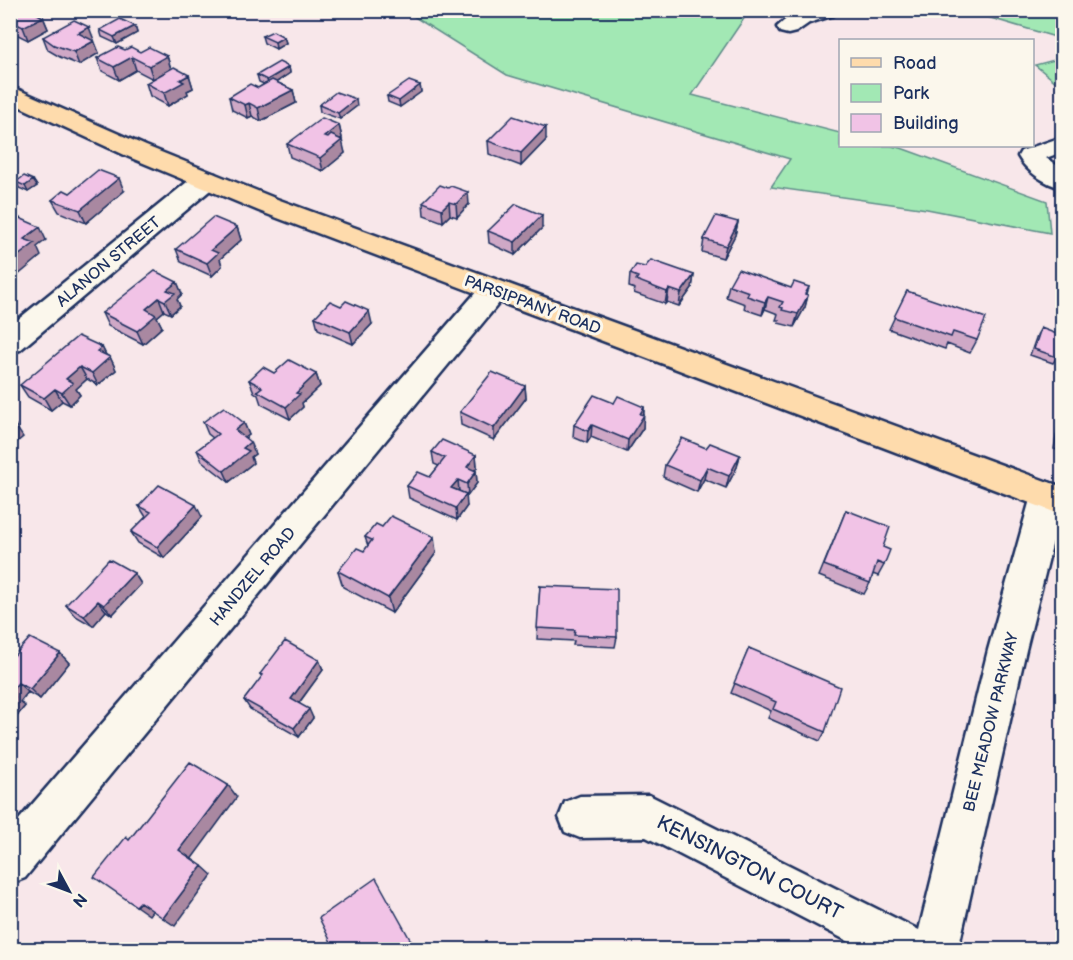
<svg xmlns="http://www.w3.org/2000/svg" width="1073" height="960" font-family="'Balsamiq Sans',sans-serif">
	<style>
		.green { fill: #a2e8b4; stroke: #5e8c89; stroke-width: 1.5 }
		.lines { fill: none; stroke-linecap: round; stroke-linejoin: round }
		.minor-casing { stroke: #1b2f5e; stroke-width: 5 }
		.major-casing { stroke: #1b2f5e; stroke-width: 5 }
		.minor { fill: #fbf7ec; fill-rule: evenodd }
		.major { fill: #fedbac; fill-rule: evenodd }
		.wall { fill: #cfa8c6; stroke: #1b2f5e; stroke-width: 1.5 }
		.shaded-wall { fill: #a988a1; stroke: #1b2f5e; stroke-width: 1.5 }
		.building { fill: #f1c3e6; stroke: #1b2f5e; stroke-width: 1.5 }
		.labels { text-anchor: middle; stroke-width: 6; stroke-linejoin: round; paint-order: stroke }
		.street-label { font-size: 16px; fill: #1b2f5e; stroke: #fbf7ec }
		.near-street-label { font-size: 20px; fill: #1b2f5e; stroke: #fbf7ec }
	</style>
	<rect width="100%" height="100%" fill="#f8e7ea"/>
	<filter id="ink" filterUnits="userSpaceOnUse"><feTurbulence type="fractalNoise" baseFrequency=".0167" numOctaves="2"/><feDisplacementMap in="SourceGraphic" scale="12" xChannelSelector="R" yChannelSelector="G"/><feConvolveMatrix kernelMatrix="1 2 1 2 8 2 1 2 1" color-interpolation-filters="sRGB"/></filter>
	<g filter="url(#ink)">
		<!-- green -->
		<path class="green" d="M 405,11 L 763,11 L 747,14 L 692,95 L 840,133 L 840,146 L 891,146 L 901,148 L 1047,201 L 1050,233 L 927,209 L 771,187 L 790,159 L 507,75 Z
			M 967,11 L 1062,11 L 1062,39 Z
			M 1062,58 L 1062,87 L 1035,65 Z"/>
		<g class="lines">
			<!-- minor casing -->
			<g class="minor-casing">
				<path id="minor" d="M 803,10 L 836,10 L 834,15 L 809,23 L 796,32 L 788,34 L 780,32 L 777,27 L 793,13 Z
					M 1062,137 L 1062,152 L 1046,158 L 1062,169 L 1062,188 C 1045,184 1026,171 1018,156 L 1021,151 Z
					M 206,172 L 215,174 L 219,180 L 215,186 L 20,350 L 10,353 L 10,326 L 197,174 Z
					M 494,280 L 504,283 L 508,290 L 504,297 L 25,878 L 10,884 L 10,830 L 484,283 Z
					M 1048,482 L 1060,486 L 1062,492 L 1062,505 L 1026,650 L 958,950 L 865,950 L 646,837 L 580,838 L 565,832 L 559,817 L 565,802 L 580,796 L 649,795 L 919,930 L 988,650 L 1031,496 L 1036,486 Z"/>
			</g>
			<!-- major casing -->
			<g class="major-casing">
				<path id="major" d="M 10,86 L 146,146 L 277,199 L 1062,487 L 1062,515 L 259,211 L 129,157 L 10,102 Z"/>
			</g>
			<!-- minor -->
			<use href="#minor" class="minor"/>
			<!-- major -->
			<use href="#major" class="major"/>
		</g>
		<!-- wall -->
		<path class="wall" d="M 10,10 L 37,10 L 39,15 L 43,17 L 48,29 L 28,40 L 10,31 Z
			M 135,26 L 137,33 L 117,44 L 102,37 L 100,30 Z
			M 262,36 L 284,37 L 286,43 L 276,49 L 264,43 Z
			M 43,37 L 94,40 L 99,53 L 79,65 L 60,57 L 48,50 Z
			M 125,50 L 167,56 L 171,69 L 153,79 L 136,70 L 119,80 L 102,71 L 97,58 Z
			M 289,67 L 290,73 L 276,82 L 293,90 L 296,103 L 261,121 L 252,116 L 248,118 L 232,110 L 229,97 L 258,88 L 264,84 L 259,82 L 257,75 Z
			M 189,75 L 193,88 L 187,91 L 188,94 L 168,106 L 150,96 L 146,83 Z
			M 420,85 L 421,92 L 400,107 L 388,102 L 387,96 Z
			M 319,105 L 357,106 L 340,119 L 320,112 Z
			M 339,125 L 342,138 L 340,139 L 345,153 L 323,171 L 290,157 L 287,144 Z
			M 546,140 L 521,166 L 489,154 L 488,141 Z
			M 33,180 L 37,186 L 28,192 L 19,188 L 16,182 Z
			M 448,188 L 469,204 L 457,217 L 450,215 L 443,222 L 424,215 L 423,202 Z
			M 124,191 L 86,223 L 59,212 L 52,200 L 70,193 Z
			M 738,222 L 735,235 L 723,258 L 702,252 L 704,239 Z
			M 237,227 L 241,240 L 220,259 L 222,266 L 212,276 L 181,262 L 176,249 Z
			M 542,228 L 515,255 L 489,243 L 488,231 Z
			M 645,267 L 694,275 L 692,288 L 679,306 L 667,302 L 665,304 L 634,293 L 635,289 L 629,287 L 630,274 Z
			M 177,282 L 182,294 L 177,299 L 180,306 L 171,314 L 164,311 L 157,317 L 162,327 L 143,344 L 108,326 L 102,313 Z
			M 729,285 L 791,288 L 809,287 L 807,294 L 808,295 L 805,307 L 794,327 L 778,323 L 779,320 L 776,320 L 778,314 L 765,309 L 762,315 L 744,309 L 745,304 L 726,297 Z
			M 907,291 L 977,340 L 970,353 L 947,344 L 945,349 L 889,329 Z
			M 315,317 L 372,324 L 353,344 L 318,329 Z
			M 1041,328 L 1057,357 L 1053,363 L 1030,355 L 1037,335 Z
			M 102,347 L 106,355 L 110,357 L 116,370 L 98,385 L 87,379 L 76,389 L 80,395 L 70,405 L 62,401 L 51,410 L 28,397 L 20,385 Z
			M 274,373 L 316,374 L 320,386 L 302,403 L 303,407 L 290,419 L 261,404 L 258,395 L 254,392 L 249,380 Z
			M 525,386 L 526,398 L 494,440 L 461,425 L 460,412 Z
			M 614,403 L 644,407 L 643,428 L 627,452 L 591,437 L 587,443 L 573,437 L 574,425 Z
			M 1062,413 L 1062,452 L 1054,449 L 1059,419 Z
			M 203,422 L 244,423 L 249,435 L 245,438 L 255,454 L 251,457 L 253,463 L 229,482 L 202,461 L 197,450 L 213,438 L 208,434 Z
			M 706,448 L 740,455 L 737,467 L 726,488 L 704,479 L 697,492 L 663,477 L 665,465 Z
			M 432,452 L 476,455 L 477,467 L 474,470 L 476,471 L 477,483 L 468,495 L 459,491 L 467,506 L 457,520 L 409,498 L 407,486 L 430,477 L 439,466 L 434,464 Z
			M 139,506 L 202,517 L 164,558 L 138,543 L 131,532 L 146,517 Z
			M 846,510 L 883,547 L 884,565 L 878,576 L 873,574 L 870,583 L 864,594 L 819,576 Z
			M 382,527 L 436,553 L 392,613 L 343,587 L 338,571 L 364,551 L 368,546 L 365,537 Z
			M 134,573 L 141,584 L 112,615 L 106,611 L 93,626 L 74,615 L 66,605 Z
			M 540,586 L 617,637 L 615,647 L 573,645 L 574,641 L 537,639 Z
			M 749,648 L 825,732 L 820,741 L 768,718 L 771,711 L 731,693 Z
			M 60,653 L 69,663 L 40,699 L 28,692 L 20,702 L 25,706 L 12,722 L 10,721 L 10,660 Z
			M 319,660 L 323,670 L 299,703 L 313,718 L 299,737 L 250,709 L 244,700 L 262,677 L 260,674 Z"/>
		<!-- shaded-wall -->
		<path class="shaded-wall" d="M 29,10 L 37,10 L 40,18 L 43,17 L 48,29 L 28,40 L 23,27 Z
			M 135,26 L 137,33 L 117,44 L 114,37 Z
			M 89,27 L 94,40 L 83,46 L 78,33 Z
			M 284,37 L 286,43 L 276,49 L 275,42 Z
			M 94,41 L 99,53 L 79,65 L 74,52 Z
			M 167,56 L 171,69 L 153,79 L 149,66 Z
			M 132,57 L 136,70 L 119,80 L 114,67 Z
			M 289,67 L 290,73 L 269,87 L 267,80 Z
			M 189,75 L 193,88 L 187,91 L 188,94 L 168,106 L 164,93 L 180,80 Z
			M 420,85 L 421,92 L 400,107 L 399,101 Z
			M 293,90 L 296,103 L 261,121 L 258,108 Z
			M 356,99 L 357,106 L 340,119 L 338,113 Z
			M 249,103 L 252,116 L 248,118 L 245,105 Z
			M 339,125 L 342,138 L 327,150 L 324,137 Z
			M 546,127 L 546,140 L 521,166 L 521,153 Z
			M 342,140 L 345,153 L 323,171 L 320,158 Z
			M 119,178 L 124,191 L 86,223 L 80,210 Z
			M 33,180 L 37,186 L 28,192 L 25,186 Z
			M 468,192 L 469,204 L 457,217 L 456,204 Z
			M 449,202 L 450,215 L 443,222 L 442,209 Z
			M 542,215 L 542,228 L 515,255 L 515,242 Z
			M 738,222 L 735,235 L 723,258 L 726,246 Z
			M 40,227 L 46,240 L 37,247 L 41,256 L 11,281 L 10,262 L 24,239 Z
			M 237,227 L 241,240 L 220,259 L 222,266 L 212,276 L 207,263 L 211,250 Z
			M 694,275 L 692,288 L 679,306 L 681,293 Z
			M 177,282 L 182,294 L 177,299 L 180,306 L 171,314 L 165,301 L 167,290 Z
			M 669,289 L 667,302 L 665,304 L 667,292 Z
			M 808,295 L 805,307 L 794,327 L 798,314 Z
			M 768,297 L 765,309 L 762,315 L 765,302 Z
			M 159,298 L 164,311 L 157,317 L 162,327 L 143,344 L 137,331 L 146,309 Z
			M 369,311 L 372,324 L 353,344 L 350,332 Z
			M 102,347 L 108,359 L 110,357 L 116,370 L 98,385 L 92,373 L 97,351 Z
			M 80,367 L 87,379 L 76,389 L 80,395 L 70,405 L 62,393 L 66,379 Z
			M 316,374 L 320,386 L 302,403 L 303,407 L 290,419 L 286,407 L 296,393 Z
			M 525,386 L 526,398 L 494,440 L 494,428 Z
			M 55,389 L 62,401 L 51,410 L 44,398 Z
			M 644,407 L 643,428 L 627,452 L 628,440 L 640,414 Z
			M 244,423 L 249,435 L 239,442 L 235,430 Z
			M 15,425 L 23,437 L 10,448 L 10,429 Z
			M 592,425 L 591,437 L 587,443 L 588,431 Z
			M 250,442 L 255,454 L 251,457 L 253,463 L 229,482 L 224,471 L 243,448 Z
			M 476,455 L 477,467 L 468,479 L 467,467 Z
			M 740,455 L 737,467 L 726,488 L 729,476 Z
			M 707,467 L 704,479 L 697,492 L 700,480 Z
			M 476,471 L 477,483 L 468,495 L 467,484 Z
			M 458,480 L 459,491 L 451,488 Z
			M 466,494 L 467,506 L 457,520 L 456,508 Z
			M 196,505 L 202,517 L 164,558 L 157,547 Z
			M 434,537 L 436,553 L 392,613 L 388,598 Z
			M 134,573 L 141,584 L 112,615 L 104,605 Z
			M 98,601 L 106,611 L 93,626 L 84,616 Z
			M 60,653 L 69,663 L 40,699 L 30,689 Z
			M 319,660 L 323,670 L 295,708 L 291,699 Z
			M 18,683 L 28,692 L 20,702 L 25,706 L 12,722 L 10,721 L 10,692 Z
			M 309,709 L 313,718 L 299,737 L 294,728 Z
			M 228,785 L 237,797 L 190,861 L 179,850 Z
			M 202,866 L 212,875 L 175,926 L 163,918 Z
			M 140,902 L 153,910 L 149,915 L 136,906 Z"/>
		<!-- building -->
		<path class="building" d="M 10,10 L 30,10 L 43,17 L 23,27 L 10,21 Z
			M 120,19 L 135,26 L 114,37 L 100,30 Z
			M 74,20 L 89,27 L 78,33 L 94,41 L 74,52 L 54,45 L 43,37 Z
			M 273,31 L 284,37 L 275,42 L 262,36 Z
			M 118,47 L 125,50 L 131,47 L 140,52 L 149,47 L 167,56 L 149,66 L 132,57 L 114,67 L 97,58 Z
			M 279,62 L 289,67 L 267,80 L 257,75 Z
			M 174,67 L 189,75 L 180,80 L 184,82 L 164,93 L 146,83 Z
			M 272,80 L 293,90 L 258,108 L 249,103 L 245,105 L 229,97 L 250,84 L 258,88 Z
			M 409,81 L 420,85 L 399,101 L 387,96 Z
			M 336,92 L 356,99 L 338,113 L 319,105 Z
			M 513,116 L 546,127 L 521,153 L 488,141 Z
			M 322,118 L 339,125 L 324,137 L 328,138 L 331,135 L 342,140 L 320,158 L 287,144 Z
			M 98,170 L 119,178 L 80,210 L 52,200 L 64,190 L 70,193 Z
			M 24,176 L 33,180 L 25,186 L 16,182 Z
			M 440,185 L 448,188 L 451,186 L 468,192 L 456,204 L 449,202 L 442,209 L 423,202 Z
			M 516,204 L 542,215 L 515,242 L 488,231 Z
			M 15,216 L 40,227 L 24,239 L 35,243 L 10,262 L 10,220 Z
			M 716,216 L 738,222 L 726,246 L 704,239 Z
			M 213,217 L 237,227 L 211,250 L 218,253 L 207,263 L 176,249 Z
			M 651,260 L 694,275 L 681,293 L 669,289 L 667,292 L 636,280 L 638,277 L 630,274 L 636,265 L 645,267 Z
			M 738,269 L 791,288 L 794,282 L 809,287 L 805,294 L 808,295 L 798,314 L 782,310 L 783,308 L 780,307 L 783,302 L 768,297 L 765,302 L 747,296 L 749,292 L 729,285 Z
			M 155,271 L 177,282 L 167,290 L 175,293 L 165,301 L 159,298 L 146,309 L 156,315 L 137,331 L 102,313 Z
			M 907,291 L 986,318 L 977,340 L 953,332 L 951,337 L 894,317 Z
			M 330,301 L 341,306 L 346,301 L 369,311 L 350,332 L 315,317 Z
			M 1041,328 L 1062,336 L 1062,339 L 1057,357 L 1034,349 Z
			M 78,336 L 102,347 L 97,351 L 110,357 L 92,373 L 80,367 L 66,379 L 73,383 L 62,393 L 55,389 L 44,398 L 20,385 Z
			M 289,360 L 316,374 L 296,393 L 300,394 L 286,407 L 257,391 L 262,387 L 249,380 L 263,367 L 274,373 Z
			M 492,372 L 525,386 L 494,428 L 460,412 Z
			M 594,395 L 614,403 L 618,396 L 644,407 L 640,414 L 644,415 L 628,440 L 592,425 L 588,431 L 574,425 Z
			M 224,407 L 244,423 L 235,430 L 250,442 L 243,448 L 249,451 L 224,471 L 197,450 L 218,434 L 203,422 Z
			M 10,423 L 15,425 L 10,429 Z
			M 682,438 L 706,448 L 710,443 L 740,455 L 729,476 L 707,467 L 700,480 L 665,465 Z
			M 442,440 L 476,455 L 467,467 L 476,471 L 467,484 L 458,480 L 451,488 L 466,494 L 456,508 L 407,486 L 418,472 L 430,477 L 445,458 L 432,452 Z
			M 159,485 L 196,505 L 157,547 L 131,532 L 151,512 L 139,506 Z
			M 846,510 L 890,527 L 883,547 L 890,550 L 884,565 L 877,562 L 870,583 L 824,565 Z
			M 391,516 L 434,537 L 388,598 L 338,571 L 357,548 L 364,551 L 372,540 L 365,537 L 376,524 L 382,527 Z
			M 109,559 L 134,573 L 104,605 L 98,601 L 84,616 L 66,605 Z
			M 540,586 L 617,589 L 617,637 L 574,635 L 575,630 L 537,628 Z
			M 30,638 L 60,653 L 30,689 L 18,683 L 10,692 L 10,674 L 12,673 L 10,672 L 10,660 Z
			M 285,641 L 319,660 L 291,699 L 309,709 L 294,728 L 244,700 L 263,675 L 260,674 Z
			M 749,648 L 840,687 L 825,732 L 773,709 L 776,702 L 734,683 Z
			M 10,695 L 15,697 L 10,702 Z
			M 190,762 L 228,785 L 179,850 L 202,866 L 163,918 L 140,902 L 136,906 L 94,877 L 126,837 L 129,840 Z
			M 376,878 L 416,950 L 335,950 L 319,918 Z"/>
	</g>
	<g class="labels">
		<!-- street labels -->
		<g class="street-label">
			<text transform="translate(108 261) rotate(-40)" y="6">ALANON STREET</text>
			<text transform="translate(533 304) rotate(20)" y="6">PARSIPPANY ROAD</text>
			<text transform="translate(252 576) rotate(-50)" y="6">HANDZEL ROAD</text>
			<text transform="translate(990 722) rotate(-76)" y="6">BEE MEADOW PARKWAY</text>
		</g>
		<!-- near-street labels -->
		<g class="near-street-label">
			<text transform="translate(750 867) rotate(27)" y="7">KENSINGTON COURT</text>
		</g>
	</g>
	<!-- margin -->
	<rect width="1073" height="960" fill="none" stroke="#fbf7ec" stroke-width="36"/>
	<rect x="18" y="18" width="1037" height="924" fill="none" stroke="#1b2f5e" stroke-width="2" filter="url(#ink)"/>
	<!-- legend -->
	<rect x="839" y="39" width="195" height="108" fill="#fbf7ec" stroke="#a1a7b3" stroke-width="1.5"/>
	<rect x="851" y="58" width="30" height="9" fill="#fedbac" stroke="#a1a7b3" stroke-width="1.5"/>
	<text x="893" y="69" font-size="18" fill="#1b2f5e">Road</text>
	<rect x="851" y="84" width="30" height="18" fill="#a2e8b4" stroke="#a1a7b3" stroke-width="1.5"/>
	<text x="893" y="99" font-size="18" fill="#1b2f5e">Park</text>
	<rect x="851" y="114" width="30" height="18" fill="#f1c3e6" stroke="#a1a7b3" stroke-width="1.5"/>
	<text x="893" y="129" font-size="18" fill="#1b2f5e">Building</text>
	<!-- north arrow -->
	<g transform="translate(69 891) rotate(131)" stroke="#fbf7ec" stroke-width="4.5" paint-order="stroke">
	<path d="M0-4.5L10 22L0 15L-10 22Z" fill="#1b2f5e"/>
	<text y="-9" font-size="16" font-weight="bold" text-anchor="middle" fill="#1b2f5e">N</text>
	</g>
</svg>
